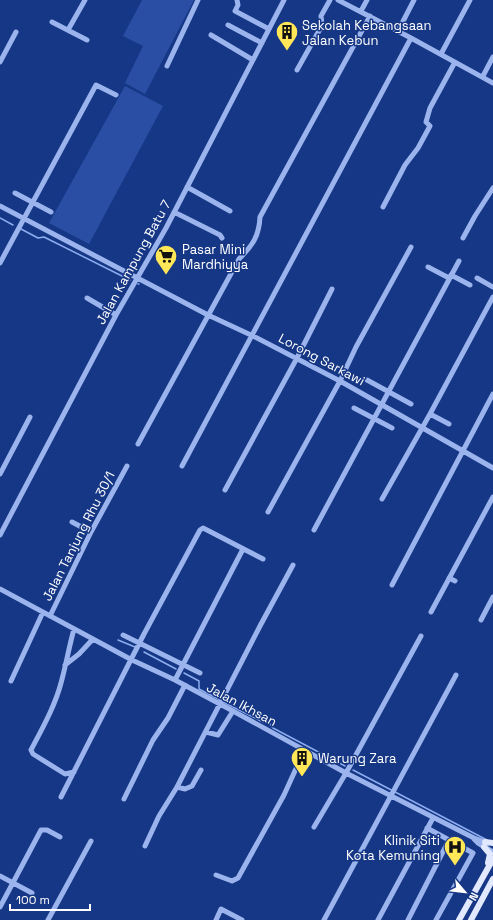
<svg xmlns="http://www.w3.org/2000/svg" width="493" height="920" font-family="'Space Grotesk',sans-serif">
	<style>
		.green { fill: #294ea4 }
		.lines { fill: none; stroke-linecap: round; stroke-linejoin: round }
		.stream { stroke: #8dadf0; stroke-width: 1.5 }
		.minor { stroke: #9bb4ed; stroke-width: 5 }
		.major { stroke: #e2e9ff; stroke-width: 6 }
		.labels { text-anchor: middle; stroke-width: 3; stroke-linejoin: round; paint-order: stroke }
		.poi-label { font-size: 13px; fill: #fff; stroke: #163785; text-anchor: start }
		.street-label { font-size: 13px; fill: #fff; stroke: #163785 }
	</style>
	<rect width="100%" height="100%" fill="#163785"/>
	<!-- green -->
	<path class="green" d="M 142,0 L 194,0 L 145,94 L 125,83 L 143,46 L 123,36 Z
		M 125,86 L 163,106 L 89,244 L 49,223 Z"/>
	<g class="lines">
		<!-- stream -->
		<path class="stream" d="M 0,218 L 13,225
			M 21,229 L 38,238 L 44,237 L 130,280
			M 138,284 L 139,284
			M 118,640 L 135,647
			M 144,652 L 176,669
			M 184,673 L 199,681 L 199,689 L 220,700
			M 223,702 L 261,721 L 270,724 L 273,728 L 345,766
			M 353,770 L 487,840"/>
		<!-- minor -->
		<path class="minor" d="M 237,0 L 238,5 L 235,11 L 269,29
			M 338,0 L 411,38 L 493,83
			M 361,11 L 367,0
			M 52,22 L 87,40
			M 228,25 L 262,43
			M 68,30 L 85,0
			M 398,31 L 414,0
			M 211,35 L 253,60
			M 441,54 L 470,0
			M 0,62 L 16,32
			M 167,66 L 198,0
			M 297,70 L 320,29 L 322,24 L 321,16 L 330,0
			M 483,76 L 493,57
			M 187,187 L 230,211
			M 15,193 L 51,212
			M 0,206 L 208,315 L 253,336 L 340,381 L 493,468
			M 383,207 L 405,165 L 418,148 L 430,126 L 426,122 L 430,108 L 455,62
			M 174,212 L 220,235 L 222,238
			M 463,238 L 475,216 L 493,188
			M 0,263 L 96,85 L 116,95
			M 428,267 L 449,278
			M 451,275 L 470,285
			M 477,278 L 493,287
			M 87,298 L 116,315
			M 367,380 L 411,404
			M 354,408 L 392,428
			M 430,414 L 449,424
			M 138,444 L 239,259 C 253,245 259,236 260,217 L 370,16
			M 182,466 L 411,38
			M 0,474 L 30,417
			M 225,490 L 297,358 L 332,289
			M 382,499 L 430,414 L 493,297
			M 268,512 L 340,381 L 356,347 L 411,247
			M 72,522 L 91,532
			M 314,530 L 459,261
			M 0,535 L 116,315 L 166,228 L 284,0
			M 449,578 L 455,581
			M 392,585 L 493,394
			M 0,589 L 132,660 L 175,680 L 233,711 L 346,773 L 474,838 L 488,843
			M 431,612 L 493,497
			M 50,616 L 91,532 L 127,466
			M 481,620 L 493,597
			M 123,635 L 200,673
			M 65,665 L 79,654 L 93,639
			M 175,680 L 243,549
			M 11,681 L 43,612
			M 206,732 L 218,735 L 233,711
			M 74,772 L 65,774 L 33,754 L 31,750 C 42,729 55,706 61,683 C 66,665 69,647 74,629
			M 177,787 L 260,626 L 293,565
			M 61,797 L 144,634 L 200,530 L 203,528 L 207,530 L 263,559
			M 124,799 L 153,740 L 168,718 L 185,685
			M 314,827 L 346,773 L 421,636
			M 427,828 L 473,853 L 436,920
			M 474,839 L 478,843 L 493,852
			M 145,846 L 159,816 L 177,787 L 185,789 L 192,786 L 201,770
			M 216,875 L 232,881 L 238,878 L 284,795 L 304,751
			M 0,876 L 32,893
			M 0,907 L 41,830 L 47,830 L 60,837
			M 48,920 L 91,841
			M 216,920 L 221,909 L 242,920
			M 324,920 L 456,675
			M 378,920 L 433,818
			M 408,920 L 449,840"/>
		<!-- major -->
		<path class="major" d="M 485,842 L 493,843
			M 484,847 L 490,854 L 488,863
			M 459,920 L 493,859
			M 471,920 L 493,879"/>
	</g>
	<!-- icons -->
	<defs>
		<g id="building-pin" transform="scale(1.15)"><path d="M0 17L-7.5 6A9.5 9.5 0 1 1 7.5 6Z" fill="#ffe758" stroke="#163785"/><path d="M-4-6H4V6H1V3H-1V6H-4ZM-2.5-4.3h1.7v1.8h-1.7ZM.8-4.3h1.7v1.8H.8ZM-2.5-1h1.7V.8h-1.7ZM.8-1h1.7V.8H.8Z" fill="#111"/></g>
		<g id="supermarket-pin" transform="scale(1.15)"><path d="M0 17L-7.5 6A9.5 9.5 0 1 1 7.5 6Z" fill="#ffe758" stroke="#163785"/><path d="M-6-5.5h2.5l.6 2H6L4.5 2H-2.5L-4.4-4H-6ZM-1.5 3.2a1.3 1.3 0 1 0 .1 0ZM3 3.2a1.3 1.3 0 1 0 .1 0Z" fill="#111"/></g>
		<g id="hospital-pin" transform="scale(1.15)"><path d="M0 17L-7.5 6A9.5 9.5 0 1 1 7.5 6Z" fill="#ffe758" stroke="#163785"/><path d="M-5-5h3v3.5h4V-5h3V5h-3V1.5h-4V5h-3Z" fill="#111"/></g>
	</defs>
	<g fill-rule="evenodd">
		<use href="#building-pin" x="287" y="32"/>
		<use href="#supermarket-pin" x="166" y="256"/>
		<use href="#building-pin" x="302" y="758"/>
		<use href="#hospital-pin" x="455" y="847"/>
	</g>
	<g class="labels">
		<!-- poi labels -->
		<g class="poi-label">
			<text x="302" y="30">Sekolah Kebangsaan<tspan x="302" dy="15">Jalan Kebun</tspan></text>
			<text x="182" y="254">Pasar Mini<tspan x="182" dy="15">Mardhiyya</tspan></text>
			<text x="318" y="763">Warung Zara</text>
			<text x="440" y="845" text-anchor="end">Klinik Siti<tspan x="440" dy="15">Kota Kemuning</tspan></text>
		</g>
		<!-- street labels -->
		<g class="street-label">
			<text transform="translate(133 262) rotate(-61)" y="5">Jalan Kampung Batu 7</text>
			<text transform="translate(322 359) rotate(28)" y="5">Lorong Sarkawi</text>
			<text transform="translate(78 536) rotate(-63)" y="5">Jalan Tanjung Rhu 30/1</text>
			<text transform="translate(242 704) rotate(28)" y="5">Jalan Ikhsan</text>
		</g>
	</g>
	<!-- north arrow -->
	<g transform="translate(465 892) rotate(118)" stroke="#163785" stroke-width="3" paint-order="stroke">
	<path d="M0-3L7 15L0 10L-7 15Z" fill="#ffffff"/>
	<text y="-6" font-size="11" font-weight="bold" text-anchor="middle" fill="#ffffff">N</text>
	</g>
	<!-- scale -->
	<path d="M10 904v6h80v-6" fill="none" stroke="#ffffff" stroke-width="2"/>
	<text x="16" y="904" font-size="12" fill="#ffffff" stroke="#163785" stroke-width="3" paint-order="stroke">100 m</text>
</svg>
